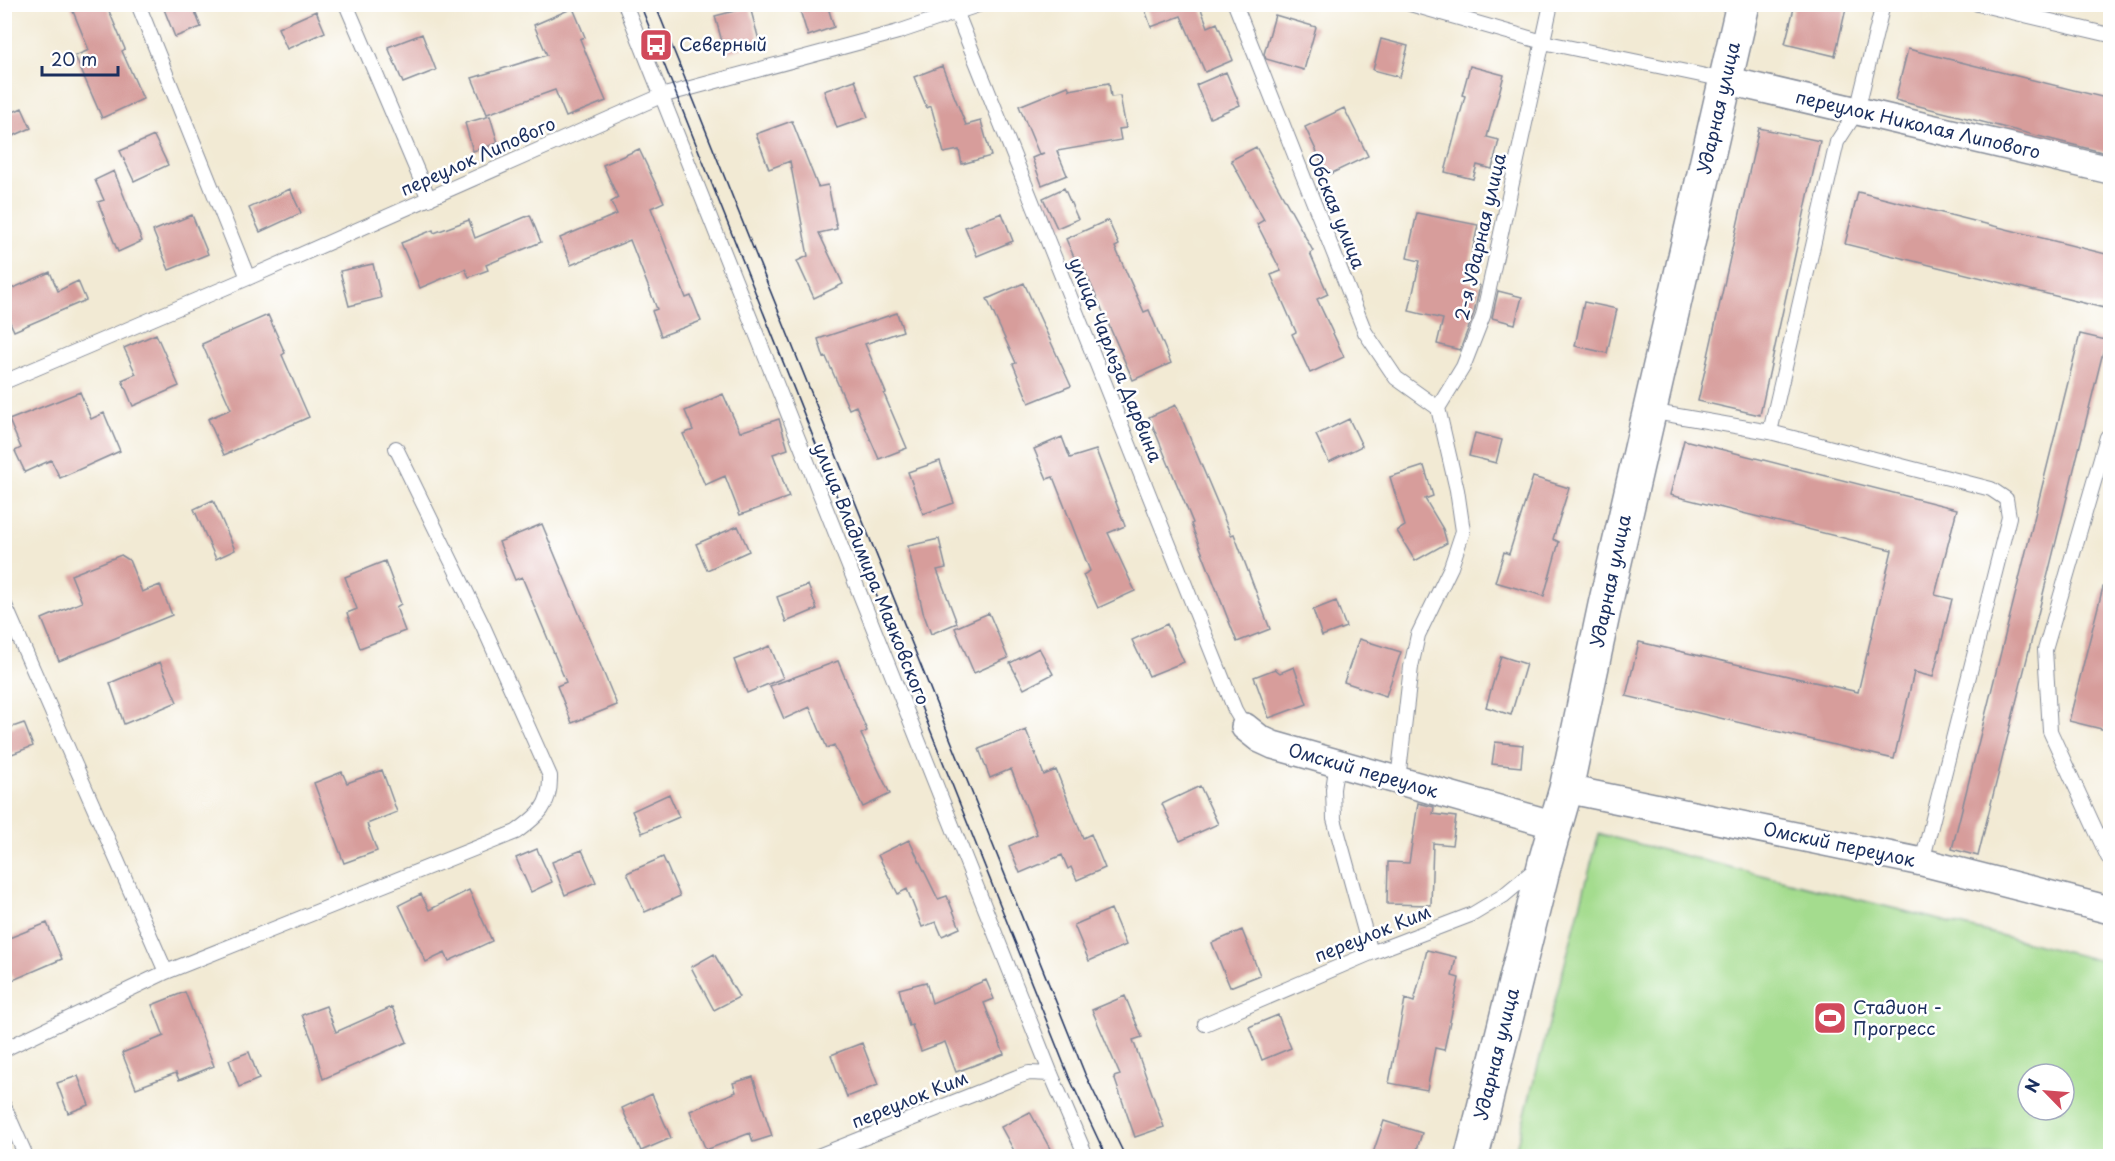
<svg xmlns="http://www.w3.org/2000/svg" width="2115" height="1161" font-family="'Playpen Sans',sans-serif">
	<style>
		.green { fill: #a4dc8e; stroke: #608676; stroke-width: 1.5; fill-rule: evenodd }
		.building { fill: #d79d9b }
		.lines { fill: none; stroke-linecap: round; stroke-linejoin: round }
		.service-casing { stroke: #868c99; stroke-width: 16 }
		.minor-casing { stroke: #868c99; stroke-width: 30 }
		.tertiary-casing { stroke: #868c99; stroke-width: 36 }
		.service { stroke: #fff; stroke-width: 14 }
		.minor { stroke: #fff; stroke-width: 27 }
		.tertiary { stroke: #fff; stroke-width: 33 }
		.tram { stroke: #1b2f5e; stroke-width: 1.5 }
		.labels { text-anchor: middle; stroke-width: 5; stroke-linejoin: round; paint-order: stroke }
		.poi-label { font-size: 18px; fill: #1b2f5e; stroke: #fff; text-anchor: start }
		.street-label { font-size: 18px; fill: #1b2f5e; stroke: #fff }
	</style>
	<rect width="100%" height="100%" fill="#fff"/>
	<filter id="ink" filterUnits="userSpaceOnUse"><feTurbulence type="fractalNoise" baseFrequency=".0167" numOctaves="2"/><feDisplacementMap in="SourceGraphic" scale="12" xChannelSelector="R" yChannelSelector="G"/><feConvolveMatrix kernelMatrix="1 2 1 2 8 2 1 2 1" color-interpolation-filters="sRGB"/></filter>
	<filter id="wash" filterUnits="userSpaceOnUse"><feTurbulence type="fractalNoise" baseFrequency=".008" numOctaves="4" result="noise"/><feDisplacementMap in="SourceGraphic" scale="24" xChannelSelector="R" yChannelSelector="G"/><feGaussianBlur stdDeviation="1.35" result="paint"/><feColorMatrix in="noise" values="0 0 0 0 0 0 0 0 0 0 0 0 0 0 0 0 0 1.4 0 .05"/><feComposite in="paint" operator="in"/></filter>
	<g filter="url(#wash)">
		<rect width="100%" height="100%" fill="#f2ead4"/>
		<!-- green -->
		<path class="green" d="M 1599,834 L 2110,963 L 2110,1156 L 1514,1156 ZM 2028,1074 L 2064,1074 L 2064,1110 L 2028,1110 Z"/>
		<g id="blocks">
			<!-- building -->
			<path class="building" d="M 70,4 L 106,4 L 125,49 L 122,51 L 143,99 L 102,118 L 75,56 L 89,50 Z
				M 162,4 L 192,4 L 201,27 L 175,37 Z
				M 798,4 L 827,4 L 834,27 L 808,36 Z
				M 1143,4 L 1205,4 L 1205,7 L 1201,9 L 1208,27 L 1217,23 L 1233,60 L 1205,72 L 1181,16 L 1151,27 Z
				M 1795,4 L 1847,4 L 1835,56 L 1785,44 Z
				M 750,7 L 760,44 L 725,53 L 715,16 Z
				M 573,8 L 585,37 L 580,39 L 606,101 L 566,117 L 555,90 L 487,114 L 472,78 L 547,55 L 534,25 Z
				M 316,11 L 325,32 L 287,49 L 278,28 Z
				M 1275,15 L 1316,27 L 1304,70 L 1266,59 L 1264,54 Z
				M 422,34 L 436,70 L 403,83 L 388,47 Z
				M 1381,39 L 1408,46 L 1400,77 L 1373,70 Z
				M 1908,49 L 2110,99 L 2110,154 L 1895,100 Z
				M 942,66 L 966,125 L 981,121 L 991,156 L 962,164 L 959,150 L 944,153 L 931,106 L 927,108 L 914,77 Z
				M 1470,66 L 1504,75 L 1487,137 L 1499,140 L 1492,169 L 1477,165 L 1473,179 L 1445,172 L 1465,96 L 1462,95 Z
				M 1226,72 L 1240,105 L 1210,118 L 1196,85 Z
				M 855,80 L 868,117 L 837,128 L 824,91 Z
				M 1109,83 L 1111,97 L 1120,96 L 1126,128 L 1119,129 L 1121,140 L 1057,151 L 1067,175 L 1042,185 L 1032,158 L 1044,153 L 1039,154 L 1019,106 L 1068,86 L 1070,90 Z
				M 22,108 L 31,128 L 4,140 L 4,116 Z
				M 1344,108 L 1368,156 L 1328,175 L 1305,127 Z
				M 490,116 L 498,143 L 473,151 L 465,123 Z
				M 792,121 L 818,187 L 828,185 L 837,229 L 819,233 L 843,284 L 814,298 L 797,261 L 808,256 L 790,161 L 769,169 L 756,134 Z
				M 1759,128 L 1820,141 L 1760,415 L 1698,401 Z
				M 154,136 L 168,165 L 134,181 L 120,151 Z
				M 1256,147 L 1313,251 L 1310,253 L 1328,294 L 1317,299 L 1344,357 L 1310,373 L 1292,334 L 1296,332 L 1271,275 L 1281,271 L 1257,224 L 1264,220 L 1231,160 Z
				M 639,149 L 664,202 L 651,208 L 686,298 L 691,296 L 701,321 L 661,336 L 652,311 L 657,309 L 630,240 L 571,265 L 560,238 L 617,214 L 611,202 L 618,198 L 603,165 Z
				M 114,171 L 142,241 L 118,252 L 98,202 L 104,200 L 95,180 Z
				M 1064,188 L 1078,219 L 1057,228 L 1043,198 Z
				M 290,189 L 301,213 L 260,232 L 249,208 Z
				M 1858,192 L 2110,255 L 2110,281 L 2104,308 L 1845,244 Z
				M 1002,213 L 1013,241 L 977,256 L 965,227 Z
				M 1417,213 L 1478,225 L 1466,281 L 1480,286 L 1474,313 L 1460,350 L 1437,344 L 1443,319 L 1409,311 L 1420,261 L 1407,258 Z
				M 192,215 L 208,254 L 169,270 L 153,231 Z
				M 530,215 L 541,242 L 486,265 L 488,270 L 469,277 L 465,269 L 420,288 L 401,243 L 433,230 L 434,233 L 469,220 L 475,238 Z
				M 1108,220 L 1119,245 L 1115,247 L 1144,312 L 1149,310 L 1171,363 L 1133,380 L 1081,262 L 1077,264 L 1066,239 Z
				M 373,264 L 381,298 L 349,306 L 340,271 Z
				M 50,272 L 58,291 L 78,281 L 86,300 L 14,331 L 4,309 L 4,292 Z
				M 1024,283 L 1071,386 L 1029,403 L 1013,364 L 1016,363 L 987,299 Z
				M 1498,291 L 1522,297 L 1515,324 L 1492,318 Z
				M 1584,302 L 1617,309 L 1607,353 L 1575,346 Z
				M 897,313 L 903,331 L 865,344 L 886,393 L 884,394 L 907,448 L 879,459 L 856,406 L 849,409 L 826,357 L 824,358 L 818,339 Z
				M 268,315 L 285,353 L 282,355 L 309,417 L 224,455 L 208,419 L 231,409 L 202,344 Z
				M 156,334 L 179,386 L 133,406 L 122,380 L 136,374 L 124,348 Z
				M 2080,334 L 2106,340 L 1978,856 L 1952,849 Z
				M 80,392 L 91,419 L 104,413 L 120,451 L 60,478 L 51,460 L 25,472 L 15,451 L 21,448 L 9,420 Z
				M 723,394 L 740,432 L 779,419 L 788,449 L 773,454 L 789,497 L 740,515 L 725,476 L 705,485 L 683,434 L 693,430 L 685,411 Z
				M 1176,405 L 1231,535 L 1234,534 L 1270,629 L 1237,642 L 1191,524 L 1193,523 L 1149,417 Z
				M 1349,419 L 1362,446 L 1329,462 L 1316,435 Z
				M 1475,433 L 1502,440 L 1496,463 L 1469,456 Z
				M 1062,437 L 1070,458 L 1096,450 L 1125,526 L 1108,533 L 1135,591 L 1098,608 L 1083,575 L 1090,571 L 1053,477 L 1047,479 L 1034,449 Z
				M 1684,440 L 1957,509 L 1935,595 L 1952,599 L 1933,677 L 1914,672 L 1894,759 L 1626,696 L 1639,642 L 1858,692 L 1892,550 L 1670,495 Z
				M 940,461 L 954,503 L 923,514 L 908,472 Z
				M 1424,466 L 1433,496 L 1425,499 L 1443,529 L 1447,543 L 1415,561 L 1397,531 L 1405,526 L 1390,477 Z
				M 1533,477 L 1569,488 L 1553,539 L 1559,542 L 1544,596 L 1495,582 L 1504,552 L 1509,554 Z
				M 213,500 L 235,550 L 216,559 L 194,509 Z
				M 542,524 L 617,705 L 572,723 L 557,686 L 566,682 L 522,577 L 515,580 L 499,542 Z
				M 738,526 L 749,551 L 707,570 L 696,544 Z
				M 939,539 L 946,568 L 937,570 L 957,623 L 931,634 L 923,612 L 908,546 Z
				M 121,555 L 129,560 L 142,592 L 160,585 L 172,615 L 59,661 L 42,619 L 82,602 L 71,575 Z
				M 385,561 L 401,604 L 396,607 L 405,631 L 360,648 L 347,613 L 357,609 L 345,577 Z
				M 808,585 L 817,609 L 786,622 L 777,597 Z
				M 2103,587 L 2110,588 L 2110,731 L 2069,721 Z
				M 1336,601 L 1346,627 L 1322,636 L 1313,610 Z
				M 989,613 L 1008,658 L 974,673 L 955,628 Z
				M 1167,624 L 1184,662 L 1149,676 L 1132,640 Z
				M 1359,639 L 1401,652 L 1386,696 L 1344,682 Z
				M 770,646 L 783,678 L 747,693 L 734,660 Z
				M 1039,648 L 1053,674 L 1024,689 L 1010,663 Z
				M 1501,656 L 1526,664 L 1511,715 L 1486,707 Z
				M 838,661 L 867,731 L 861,734 L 890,794 L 863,807 L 834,745 L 827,748 L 810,707 L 784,719 L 770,686 Z
				M 160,662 L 177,702 L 124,724 L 110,683 Z
				M 1294,667 L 1307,704 L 1269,718 L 1254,677 L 1275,669 L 1280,673 Z
				M 24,723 L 33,746 L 4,757 L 4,730 Z
				M 1026,730 L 1044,775 L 1056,770 L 1083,838 L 1091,834 L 1105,868 L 1077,880 L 1071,867 L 1068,869 L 1062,855 L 1020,873 L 1009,846 L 1037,834 L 1011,769 L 990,778 L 979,749 Z
				M 1495,742 L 1523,745 L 1521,767 L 1492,764 Z
				M 382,770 L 397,812 L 367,824 L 377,851 L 344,863 L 314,783 L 342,772 L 347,783 Z
				M 1200,786 L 1218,824 L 1180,841 L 1162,804 Z
				M 669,794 L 679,817 L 642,833 L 632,811 Z
				M 1418,803 L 1434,807 L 1433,814 L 1456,817 L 1452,845 L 1433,843 L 1431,905 L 1387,904 L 1388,862 L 1409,863 Z
				M 909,840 L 938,899 L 947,896 L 960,928 L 942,936 L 936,922 L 922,927 L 907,889 L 898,894 L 878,855 Z
				M 537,849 L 552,882 L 531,892 L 516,858 Z
				M 582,850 L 596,882 L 565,895 L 552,862 Z
				M 663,857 L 680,896 L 645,912 L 627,873 Z
				M 469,890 L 492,941 L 449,961 L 445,953 L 426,962 L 399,905 L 421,894 L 429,910 Z
				M 1111,909 L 1126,945 L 1089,961 L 1074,925 Z
				M 47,923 L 62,959 L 13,980 L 4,959 L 4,940 Z
				M 1242,930 L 1260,975 L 1230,987 L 1212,943 Z
				M 1427,950 L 1456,957 L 1452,976 L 1459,978 L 1444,1050 L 1435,1048 L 1427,1090 L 1389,1083 L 1405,999 L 1414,1002 Z
				M 714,954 L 739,997 L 714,1010 L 691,967 Z
				M 986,980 L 994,999 L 984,1003 L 1004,1054 L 956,1072 L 945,1042 L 921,1051 L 912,1025 L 909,1026 L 899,989 L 926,982 L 932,1003 Z
				M 185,992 L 214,1066 L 179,1080 L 176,1073 L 136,1088 L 122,1053 L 164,1036 L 152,1005 Z
				M 1125,996 L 1142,1037 L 1133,1040 L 1164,1127 L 1135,1137 L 1114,1077 L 1120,1075 L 1092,1010 Z
				M 326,1006 L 336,1032 L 392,1007 L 407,1042 L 323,1079 L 314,1045 L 302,1015 Z
				M 1278,1015 L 1291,1048 L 1262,1060 L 1249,1027 Z
				M 862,1043 L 878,1085 L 847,1097 L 831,1055 Z
				M 249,1052 L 259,1079 L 239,1087 L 229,1060 Z
				M 78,1076 L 89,1105 L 68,1113 L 57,1083 Z
				M 753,1077 L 772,1136 L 753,1142 L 750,1133 L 706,1150 L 690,1111 L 736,1092 L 733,1083 Z
				M 652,1094 L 671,1138 L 641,1151 L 622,1108 Z
				M 1030,1112 L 1054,1156 L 1017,1156 L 1001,1127 Z
				M 1384,1121 L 1422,1133 L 1415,1156 L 1372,1156 Z"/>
		</g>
	</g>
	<g filter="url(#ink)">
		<use href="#blocks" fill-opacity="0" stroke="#868c99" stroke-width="1.5"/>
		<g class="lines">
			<!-- service casing -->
			<g class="service-casing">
				<path id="service" d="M 138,4 L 248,278
					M 346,4 L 429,199
					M 625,4 L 1051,1074 L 1086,1156
					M 1235,4 L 1365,332 L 1396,378 L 1438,408
					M 1410,4 L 1543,42 L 1725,80
					M 1978,4 L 2110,35
					M 954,6 L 1235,710 L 1245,727
					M 4,382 L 248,278 L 661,96 L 898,32 L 981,4
					M 1649,411 L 1770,432 L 1837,142 L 1857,111 L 1883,4
					M 1770,432 L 1991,489 L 2006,499 L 2009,517 L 1922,862
					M 2110,438 L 2107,437 L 2045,650 L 2050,731 L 2108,857 L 2110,857
					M 4,603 L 166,972
					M 1337,763 L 1333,789 L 1334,819 L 1371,953
					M 1398,780 L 1411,667 L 1418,635 L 1451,567 L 1463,531 L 1457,490 L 1438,408 L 1463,367 L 1483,316 L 1551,4
					M 1205,1024 L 1371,953 L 1473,914 L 1503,896 L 1538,867
					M 4,1051 L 9,1047 L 166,972 L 516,832 C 538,816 551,806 550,776 L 483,626 L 396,448
					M 4,1106 L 26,1156
					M 818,1156 L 1017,1077 L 1029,1073 L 1051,1074"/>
			</g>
			<!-- minor casing -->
			<g class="minor-casing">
				<path id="minor" d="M 1725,80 L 2110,170
					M 1245,727 L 1260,739 L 1273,745 L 1555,825
					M 1566,789 L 1922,862 L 2110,910"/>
			</g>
			<!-- tertiary casing -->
			<g class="tertiary-casing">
				<path id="tertiary" d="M 1472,1156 L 1545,862 L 1566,789 L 1605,605 L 1743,4"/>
			</g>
			<!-- service -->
			<use href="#service" class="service"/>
			<!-- minor -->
			<use href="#minor" class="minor"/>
			<!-- tertiary -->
			<use href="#tertiary" class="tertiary"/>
			<!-- tram -->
			<path class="tram" d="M 640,4 L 1069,1077 L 1106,1156
				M 655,4 L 1085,1074 L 1125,1156"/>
		</g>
	</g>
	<!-- icons -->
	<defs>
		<g id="bus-square" transform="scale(1.725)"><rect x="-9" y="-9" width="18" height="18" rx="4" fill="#d1495b" stroke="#fff"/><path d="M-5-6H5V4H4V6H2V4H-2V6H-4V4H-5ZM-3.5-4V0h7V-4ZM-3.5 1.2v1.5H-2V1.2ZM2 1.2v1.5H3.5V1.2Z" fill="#fff"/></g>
		<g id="stadium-square" transform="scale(1.725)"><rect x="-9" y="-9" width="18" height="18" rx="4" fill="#d1495b" stroke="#fff"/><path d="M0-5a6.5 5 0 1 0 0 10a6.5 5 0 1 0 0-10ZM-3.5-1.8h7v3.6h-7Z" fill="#fff"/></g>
	</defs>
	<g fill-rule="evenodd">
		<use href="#bus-square" x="656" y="45"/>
		<use href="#stadium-square" x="1830" y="1018"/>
	</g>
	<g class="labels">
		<!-- poi labels -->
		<g class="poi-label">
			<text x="679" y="51">Северный</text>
			<text x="1853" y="1014">Стадион -<tspan x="1853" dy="21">Прогресс</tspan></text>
		</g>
		<!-- street labels -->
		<g class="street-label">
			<text transform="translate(1719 108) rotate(-77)" y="6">Ударная улица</text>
			<text transform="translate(1918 125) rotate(13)" y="6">переулок Николая Липового</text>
			<text transform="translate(478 157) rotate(-24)" y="6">переулок Липового</text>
			<text transform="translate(1336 211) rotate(68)" y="6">Обская улица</text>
			<text transform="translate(1481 237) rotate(-77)" y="6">2-я Ударная улица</text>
			<text transform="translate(1115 360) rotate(68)" y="6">улица Чарльза Дарвина</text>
			<text transform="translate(871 574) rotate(68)" y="6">улица Владимира Маяковского</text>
			<text transform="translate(1611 581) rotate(-78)" y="6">Ударная улица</text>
			<text transform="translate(1363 771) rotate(16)" y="6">Омский переулок</text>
			<text transform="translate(1839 845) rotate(12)" y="6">Омский переулок</text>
			<text transform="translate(1373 934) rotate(-22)" y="6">переулок Ким</text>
			<text transform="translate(1497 1054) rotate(-76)" y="6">Ударная улица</text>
			<text transform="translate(910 1100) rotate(-22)" y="6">переулок Ким</text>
		</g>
	</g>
	<!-- margin -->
	<rect width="2115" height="1161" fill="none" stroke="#fff" stroke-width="24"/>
	<!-- north arrow -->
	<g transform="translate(2046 1092) rotate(295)"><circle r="28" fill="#ffffff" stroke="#a4acbf" stroke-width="1.5"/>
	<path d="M0-4.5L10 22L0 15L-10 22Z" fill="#d1495b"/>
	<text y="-9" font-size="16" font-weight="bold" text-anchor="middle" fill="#1b2f5e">N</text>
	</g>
	<!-- scale -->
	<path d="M42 66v9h76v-9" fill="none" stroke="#1b2f5e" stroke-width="3"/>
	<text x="51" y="66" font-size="18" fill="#1b2f5e" stroke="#ffffff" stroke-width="4.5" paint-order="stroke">20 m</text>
</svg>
